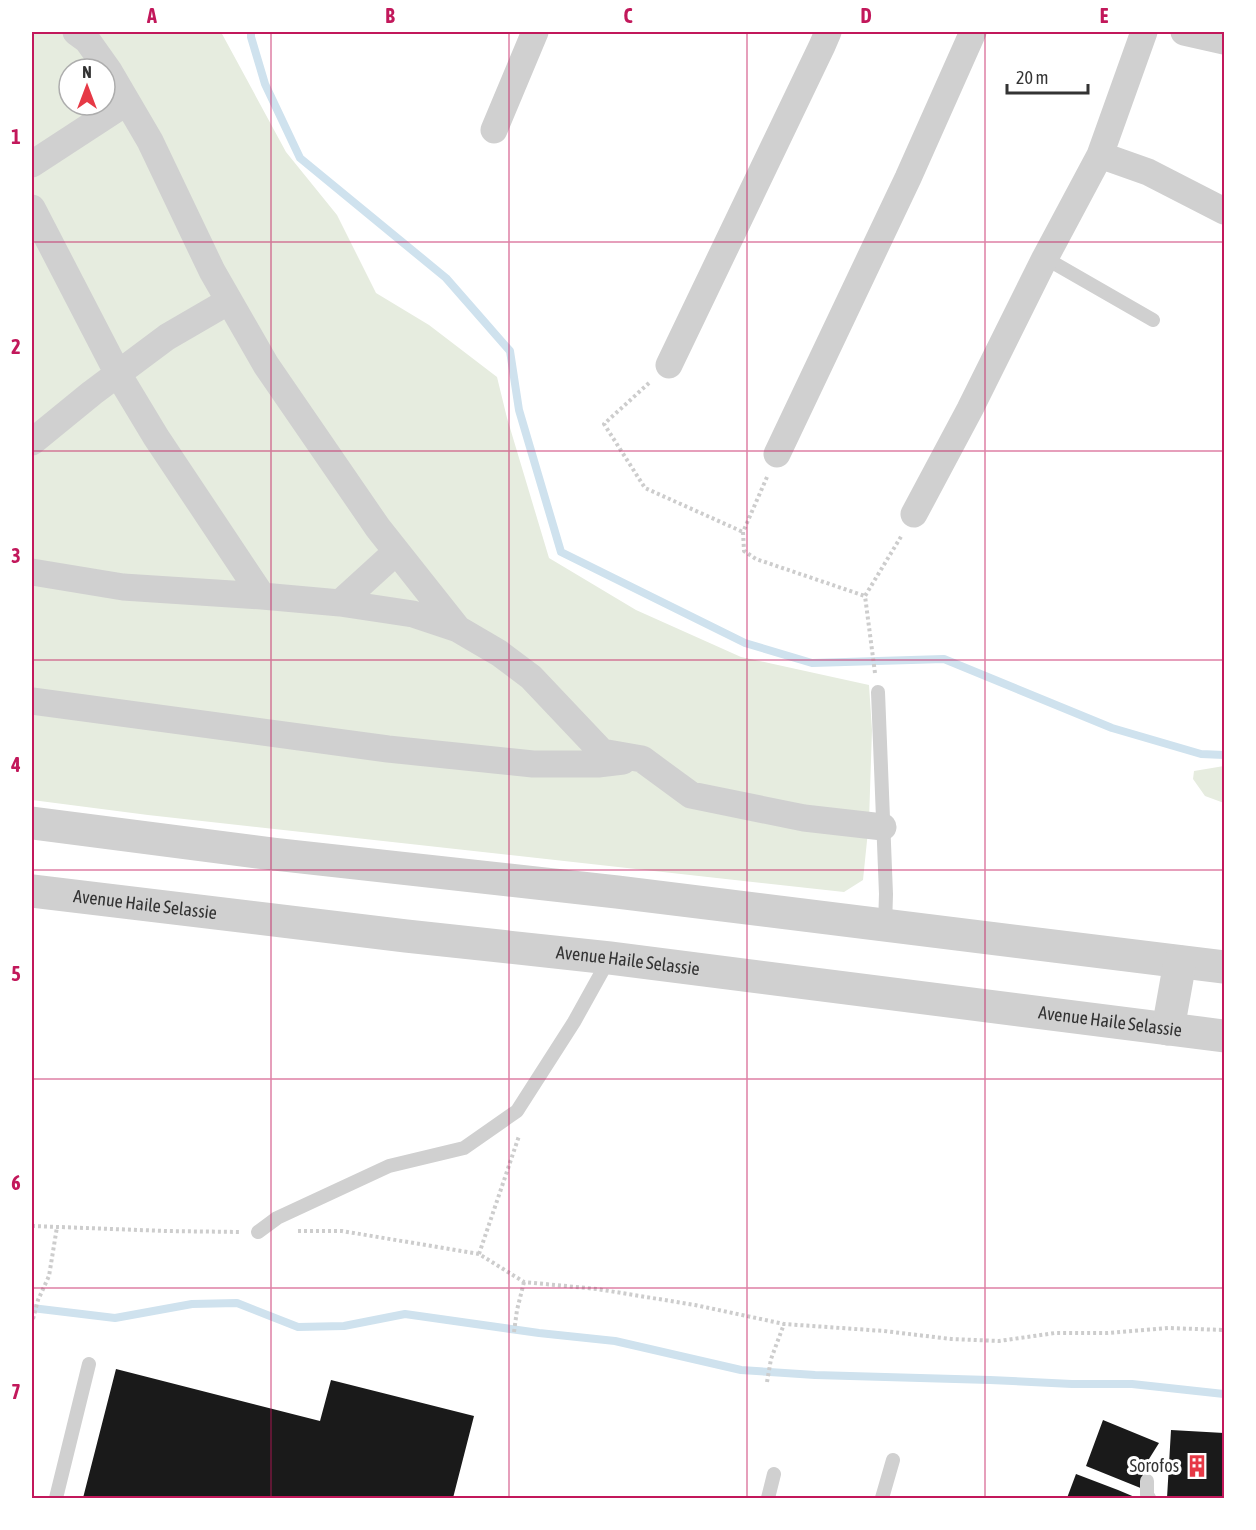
<svg xmlns="http://www.w3.org/2000/svg" width="1256" height="1530" font-family="'Asap Condensed',sans-serif">
	<style>
		.green { fill: #e6ecdf; fill-rule: evenodd }
		.lines { fill: none; stroke-linecap: round; stroke-linejoin: round }
		.stream { stroke: #cfe2ee; stroke-width: 8 }
		.building { fill: #1a1a1a }
		.path { stroke: #cdcdcd; stroke-width: 4; stroke-dasharray: 3 3; stroke-linecap: butt }
		.service { stroke: #d0d0d0; stroke-width: 14 }
		.minor { stroke: #d0d0d0; stroke-width: 27 }
		.tertiary { stroke: #d0d0d0; stroke-width: 33 }
		.grid { fill: none; stroke: #c2185b; stroke-width: 1.5; stroke-opacity: 0.55 }
		.labels { text-anchor: middle; stroke-width: 6; stroke-linejoin: round; paint-order: stroke }
		.street-label { font-size: 18px; fill: #333; stroke: #fff }
		.poi-label { font-size: 18px; fill: #333; stroke: #fff; text-anchor: end }
		.neatline { fill: none; stroke: #c2185b; stroke-width: 2 }
		.grid-label { font-size: 20px; text-anchor: middle; font-weight: bold; fill: #c2185b }
	</style>
	<rect width="100%" height="100%" fill="#fff"/>
	<!-- green -->
	<path class="green" d="M 32,32 L 221,32 L 286,152 L 337,215 L 376,293 L 429,325 L 497,377 L 507,418 L 549,558 L 636,610 L 741,657 L 869,685 L 872,730 L 869,821 L 863,880 L 844,892 L 148,815 L 32,800 ZM 69,69 L 105,69 L 105,105 L 69,105 Z
		M 1224,766 L 1224,803 L 1205,796 L 1193,779 L 1194,771 Z"/>
	<g class="lines">
		<!-- stream -->
		<path class="stream" d="M 251,32 L 251,37 L 265,84 L 300,158 L 446,278 L 510,351 L 519,410 L 561,552 L 745,643 L 812,663 L 944,659 L 1112,728 L 1201,754 L 1224,755
			M 32,1308 L 115,1318 L 192,1304 L 237,1303 L 298,1327 L 344,1326 L 405,1314 L 539,1333 L 615,1341 L 741,1370 L 815,1375 L 990,1380 L 1072,1384 L 1132,1384 L 1224,1394"/>
	</g>
	<!-- building -->
	<path class="building" d="M 116,1369 L 320,1421 L 331,1380 L 474,1416 L 453,1498 L 83,1498 Z
		M 1103,1420 L 1159,1443 L 1144,1467 L 1142,1480 L 1143,1489 L 1086,1466 Z
		M 1171,1430 L 1224,1433 L 1224,1498 L 1167,1498 Z
		M 1076,1474 L 1118,1490 L 1137,1498 L 1067,1498 Z"/>
	<g class="lines">
		<!-- path -->
		<path class="path" d="M 649,383 L 604,424 L 645,488 L 743,532
			M 767,477 L 743,532 L 744,551 L 756,559 L 865,596
			M 875,673 L 865,596 L 902,535
			M 32,1226 L 166,1231 L 240,1232
			M 298,1231 L 342,1231 L 479,1254 L 524,1282 L 597,1289 L 640,1296 L 695,1305 L 784,1324 L 884,1331 L 951,1339 L 999,1341 L 1055,1333 L 1107,1333 L 1168,1328 L 1224,1330
			M 479,1254 L 519,1136
			M 33,1319 L 38,1300 L 49,1276 L 57,1227
			M 514,1332 L 517,1310 L 524,1282
			M 767,1382 L 771,1359 L 784,1324"/>
		<!-- service -->
		<path class="service" d="M 1045,258 L 1153,320
			M 878,692 L 886,894 L 885,926
			M 258,1232 L 277,1218 L 389,1166 L 464,1148 L 517,1111 L 574,1022 L 609,959
			M 1147,1481 L 1147,1495 L 1149,1498
			M 56,1498 L 89,1364
			M 768,1498 L 774,1474
			M 882,1498 L 893,1460"/>
		<!-- minor -->
		<path class="minor" d="M 76,32 L 87,40 L 109,71 L 150,141 L 212,271 L 266,365 L 378,528 L 458,629
			M 1184,32 L 1224,41
			M 494,130 L 535,32
			M 1100,155 L 1148,172 L 1224,211
			M 32,164 L 127,102
			M 32,208 L 118,374 L 156,437 L 262,596
			M 669,365 L 822,46 L 828,32
			M 32,442 L 92,393 L 167,337 L 229,301
			M 777,454 L 908,178 L 973,32
			M 914,514 L 970,409 L 1045,258 L 1100,155 L 1144,32
			M 32,572 L 123,587 L 262,596 L 340,603 L 413,614 L 458,629 L 499,653 L 531,677 L 602,752 L 642,759 L 691,795 L 804,818 L 883,827
			M 340,603 L 396,552
			M 32,701 L 388,749 L 533,764 L 598,764 L 623,761"/>
		<!-- tertiary -->
		<g class="tertiary">
			<path d="M 32,823 L 273,854 L 617,892 L 1224,967"/>
			<path id="s1" d="M 32,891 L 406,936 L 610,958 L 1224,1036"/>
			<path d="M 1168,1029 L 1180,962"/>
		</g>
	</g>
	<!-- grid -->
	<path class="grid" d="M 271,32 L 271,1498M 509,32 L 509,1498M 747,32 L 747,1498M 985,32 L 985,1498M 32,242 L 1224,242M 32,451 L 1224,451M 32,660 L 1224,660M 32,870 L 1224,870M 32,1079 L 1224,1079M 32,1288 L 1224,1288"/>
	<!-- icons -->
	<defs>
		<g id="building-bare" transform="scale(1.8)"><path d="M-4-6H4V6H1V3H-1V6H-4ZM-2.5-4.3h1.7v1.8h-1.7ZM.8-4.3h1.7v1.8H.8ZM-2.5-1h1.7V.8h-1.7ZM.8-1h1.7V.8H.8Z" fill="#e63946" stroke="#fff" stroke-width="2.5" paint-order="stroke"/></g>
	</defs>
	<g fill-rule="evenodd">
		<use href="#building-bare" x="1197" y="1466"/>
	</g>
	<g class="labels">
		<!-- street labels -->
		<g class="street-label">
			<text dy="6" stroke="none"><textPath href="#s1" startOffset="114">Avenue Haile Selassie</textPath></text>
			<text dy="6" stroke="none"><textPath href="#s1" startOffset="600">Avenue Haile Selassie</textPath></text>
			<text dy="6" stroke="none"><textPath href="#s1" startOffset="1086">Avenue Haile Selassie</textPath></text>
		</g>
		<!-- poi labels -->
		<g class="poi-label">
			<text x="1179" y="1472">Sorofos</text>
		</g>
	</g>
	<!-- border -->
	<rect width="1256" height="1530" fill="none" stroke="#ffffff" stroke-width="66"/>
	<!-- north arrow -->
	<g transform="translate(87 87)"><circle r="28" fill="#ffffff" stroke="#adadad" stroke-width="1.5"/>
	<path d="M0-4.5L10 22L0 15L-10 22Z" fill="#e63946"/>
	<text y="-9" font-size="16" font-weight="bold" text-anchor="middle" fill="#333333">N</text>
	</g>
	<!-- scale -->
	<path d="M1007 84v9h81v-9" fill="none" stroke="#333333" stroke-width="3"/>
	<text x="1016" y="84" font-size="18" fill="#333333" stroke="#ffffff" stroke-width="4.5" paint-order="stroke">20 m</text>
	<rect x="33" y="33" width="1190" height="1464" class="neatline"/>
	<g class="grid-label">
		<text x="152" y="23">A</text>
		<text x="390" y="23">B</text>
		<text x="628" y="23">C</text>
		<text x="866" y="23">D</text>
		<text x="1104" y="23">E</text>
		<text x="16" y="144">1</text>
		<text x="16" y="354">2</text>
		<text x="16" y="563">3</text>
		<text x="16" y="772">4</text>
		<text x="16" y="981">5</text>
		<text x="16" y="1190">6</text>
		<text x="16" y="1399">7</text>
	</g>
</svg>
